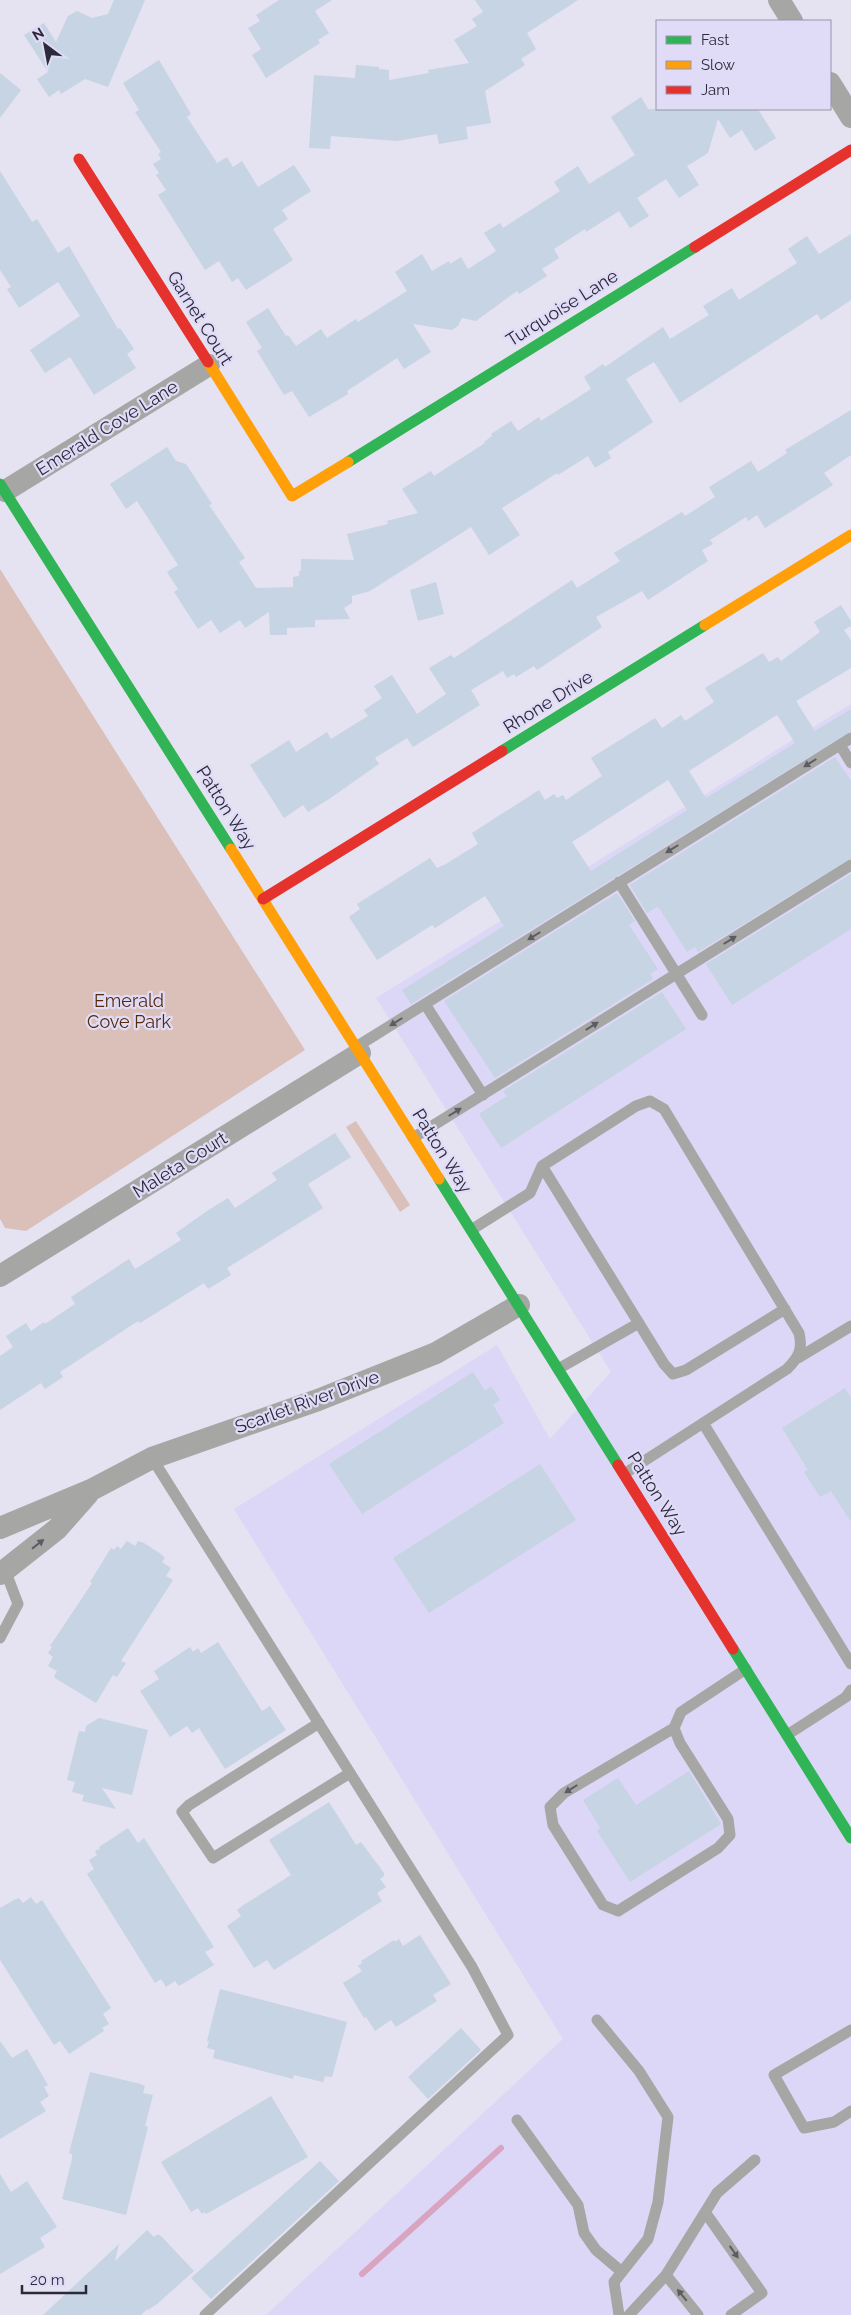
<svg xmlns="http://www.w3.org/2000/svg" width="851" height="2315" font-family="Raleway,sans-serif">
	<style>
		.built { fill: #dcd7f6 }
		.green { fill: #dbc0b9 }
		.lines { fill: none; stroke-linecap: round; stroke-linejoin: round }
		.stream { stroke: #d8a4bf; stroke-width: 6 }
		.building { fill: #c6d4e3; fill-rule: evenodd }
		.lane { stroke: #a6a6a4; stroke-width: 11 }
		.street { stroke: #a6a6a4; stroke-width: 22 }
		.fast { stroke: #30b455; stroke-width: 11 }
		.slow { stroke: #ff9f0a; stroke-width: 11 }
		.jam { stroke: #e5322d; stroke-width: 11 }
		.oneway { fill: #5d5b64 }
		.labels { text-anchor: middle; stroke-width: 4.5; stroke-linejoin: round; paint-order: stroke }
		.street-label { font-size: 18px; fill: #2c293a; stroke: #e0dcf8 }
		.park-label { font-size: 18px; fill: #552a0a; stroke: #e0dcf8 }
	</style>
	<rect width="100%" height="100%" fill="#e5e2f2"/>
	<!-- built -->
	<path class="built" d="M 851,704 L 851,2315 L 266,2315 L 563,2039 L 234,1509 L 497,1345 L 550,1439 L 611,1372 L 376,998 Z"/>
	<!-- green -->
	<path class="green" d="M 0,569 L 305,1050 L 26,1231 L 5,1228 L 0,1219 Z
		M 356,1121 L 410,1205 L 400,1212 L 346,1127 Z"/>
	<g class="lines">
		<!-- stream -->
		<path class="stream" d="M 362,2274 L 501,2148"/>
	</g>
	<!-- building -->
	<path class="building" d="M 114,0 L 145,0 L 108,87 L 85,79 L 61,94 L 59,90 L 49,97 L 37,79 L 48,72 L 24,35 L 44,23 L 56,42 L 68,16 L 77,11 L 92,18 L 108,14 Z
		M 279,0 L 332,0 L 315,11 L 329,33 L 318,40 L 320,43 L 266,78 L 252,55 L 261,49 L 248,28 L 260,21 L 256,15 Z
		M 475,0 L 578,0 L 527,33 L 536,49 L 521,59 L 525,65 L 485,91 L 491,123 L 466,127 L 468,139 L 439,144 L 437,134 L 397,141 L 331,136 L 330,149 L 309,148 L 314,75 L 355,78 L 356,65 L 379,67 L 379,69 L 389,70 L 389,80 L 429,73 L 428,70 L 469,63 L 454,40 L 477,26 L 472,19 L 483,12 Z
		M 159,60 L 191,114 L 187,117 L 217,163 L 227,157 L 233,167 L 242,161 L 258,187 L 294,165 L 311,191 L 282,210 L 288,219 L 273,229 L 293,260 L 246,290 L 238,278 L 232,282 L 219,261 L 205,270 L 158,195 L 166,190 L 156,175 L 159,173 L 153,164 L 161,159 L 158,154 L 161,152 L 135,112 L 139,110 L 123,83 Z
		M 0,73 L 21,90 L 0,118 Z
		M 641,97 L 648,109 L 758,109 L 776,138 L 755,151 L 742,130 L 730,138 L 718,119 L 708,153 L 687,166 L 699,185 L 679,198 L 666,179 L 637,198 L 649,216 L 630,228 L 619,211 L 586,232 L 585,229 L 554,249 L 559,258 L 542,269 L 547,276 L 519,294 L 517,291 L 476,321 L 462,318 L 458,326 L 452,330 L 413,324 L 431,352 L 404,369 L 397,358 L 347,391 L 348,394 L 309,417 L 292,391 L 284,395 L 257,351 L 262,348 L 246,322 L 268,308 L 286,336 L 288,335 L 296,346 L 321,329 L 327,338 L 356,319 L 358,322 L 407,291 L 395,272 L 422,254 L 432,271 L 449,261 L 450,264 L 461,257 L 468,269 L 496,251 L 484,233 L 500,223 L 503,228 L 560,191 L 554,182 L 578,166 L 589,184 L 635,155 L 611,117 Z
		M 0,171 L 32,222 L 37,219 L 58,253 L 69,246 L 118,329 L 120,328 L 134,349 L 127,354 L 136,368 L 94,395 L 70,357 L 45,373 L 30,350 L 80,316 L 58,282 L 19,308 L 7,289 L 11,287 L 0,270 Z
		M 851,234 L 851,300 L 821,320 L 817,314 L 680,403 L 654,362 L 626,379 L 653,422 L 608,452 L 611,458 L 595,468 L 588,456 L 558,475 L 557,473 L 502,508 L 520,535 L 489,555 L 471,527 L 370,591 L 352,596 L 352,603 L 344,608 L 350,619 L 315,620 L 315,627 L 287,628 L 287,635 L 270,635 L 269,612 L 245,628 L 240,620 L 220,633 L 211,620 L 198,629 L 174,592 L 178,589 L 167,572 L 178,565 L 137,501 L 126,509 L 110,484 L 167,447 L 176,461 L 186,464 L 212,504 L 209,505 L 245,558 L 239,562 L 256,588 L 293,587 L 293,577 L 299,576 L 299,571 L 301,571 L 301,559 L 354,560 L 347,534 L 388,524 L 387,521 L 418,513 L 402,489 L 431,471 L 434,476 L 485,443 L 484,442 L 492,436 L 491,434 L 511,421 L 518,431 L 539,417 L 541,421 L 591,389 L 584,377 L 603,364 L 605,367 L 663,327 L 670,339 L 709,315 L 703,306 L 732,288 L 739,300 L 797,263 L 788,249 L 807,236 L 819,254 Z
		M 851,410 L 851,455 L 824,473 L 833,485 L 765,528 L 757,515 L 748,521 L 746,517 L 710,540 L 713,544 L 702,550 L 708,561 L 648,600 L 642,591 L 596,617 L 602,627 L 537,670 L 534,666 L 516,677 L 514,674 L 507,678 L 503,671 L 471,690 L 480,705 L 413,747 L 407,738 L 375,758 L 379,764 L 329,799 L 308,812 L 303,805 L 284,818 L 250,765 L 289,740 L 296,752 L 327,732 L 331,739 L 368,716 L 364,710 L 382,698 L 374,686 L 392,675 L 417,714 L 446,694 L 429,668 L 451,655 L 454,658 L 572,580 L 577,588 L 620,561 L 614,553 L 682,512 L 685,516 L 715,497 L 709,487 L 751,461 L 758,472 L 787,453 L 785,450 Z
		M 436,582 L 444,614 L 418,621 L 410,590 Z
		M 841,605 L 851,621 L 851,626 L 844,630 L 851,640 L 851,668 L 796,701 L 815,731 L 851,709 L 851,731 L 411,1004 L 402,990 L 504,926 L 485,896 L 435,928 L 432,925 L 377,960 L 349,917 L 360,909 L 357,904 L 430,858 L 437,868 L 446,864 L 478,844 L 472,833 L 539,790 L 545,800 L 554,794 L 557,798 L 563,795 L 566,800 L 602,776 L 591,758 L 655,718 L 662,728 L 681,715 L 685,721 L 714,702 L 705,688 L 763,653 L 769,662 L 778,657 L 781,661 L 820,632 L 814,622 ZM 777,715 L 795,743 L 706,798 L 689,771 ZM 668,780 L 687,810 L 591,871 L 572,842 Z
		M 835,757 L 851,781 L 851,858 L 698,952 L 695,947 L 687,952 L 659,908 L 657,907 L 647,913 L 630,885 Z
		M 851,874 L 851,929 L 732,1005 L 706,964 Z
		M 617,893 L 635,921 L 629,925 L 658,969 L 650,974 L 653,979 L 495,1078 L 444,1001 Z
		M 662,992 L 686,1029 L 501,1148 L 479,1114 L 507,1096 L 503,1091 Z
		M 335,1133 L 351,1157 L 308,1184 L 323,1208 L 227,1268 L 231,1275 L 208,1289 L 204,1283 L 140,1323 L 138,1321 L 60,1372 L 63,1377 L 45,1389 L 41,1383 L 0,1410 L 0,1356 L 13,1347 L 6,1336 L 26,1323 L 31,1331 L 44,1322 L 45,1324 L 75,1304 L 71,1297 L 129,1259 L 135,1269 L 181,1240 L 176,1233 L 207,1211 L 228,1198 L 235,1208 L 277,1180 L 272,1173 Z
		M 473,1372 L 485,1391 L 491,1386 L 500,1400 L 493,1405 L 504,1423 L 362,1514 L 329,1464 Z
		M 845,1388 L 851,1398 L 851,1522 L 831,1491 L 820,1497 L 804,1472 L 808,1470 L 782,1428 Z
		M 540,1464 L 576,1520 L 429,1613 L 393,1558 Z
		M 127,1541 L 135,1546 L 138,1541 L 144,1543 L 161,1554 L 165,1558 L 162,1562 L 171,1568 L 166,1576 L 173,1580 L 121,1661 L 126,1663 L 117,1677 L 113,1675 L 96,1703 L 55,1678 L 54,1676 L 57,1671 L 48,1666 L 53,1657 L 48,1653 L 52,1647 L 50,1646 L 92,1583 L 90,1582 L 111,1548 L 114,1550 L 117,1546 L 121,1549 Z
		M 218,1642 L 262,1711 L 270,1706 L 286,1730 L 225,1769 L 199,1728 L 192,1733 L 187,1726 L 170,1737 L 140,1691 L 159,1679 L 154,1671 L 190,1647 L 193,1652 L 198,1648 L 201,1653 Z
		M 99,1718 L 148,1730 L 132,1795 L 102,1788 L 116,1809 L 82,1801 L 84,1795 L 72,1792 L 75,1782 L 67,1780 L 79,1731 L 85,1732 L 86,1726 Z
		M 689,1771 L 721,1824 L 630,1882 L 597,1831 L 600,1828 L 583,1800 L 618,1778 L 636,1805 Z
		M 329,1802 L 356,1845 L 361,1842 L 384,1873 L 384,1876 L 380,1879 L 386,1887 L 377,1893 L 382,1901 L 274,1970 L 267,1960 L 254,1968 L 227,1926 L 241,1916 L 237,1910 L 242,1906 L 291,1875 L 269,1840 Z
		M 128,1828 L 138,1843 L 144,1838 L 214,1947 L 205,1952 L 214,1965 L 179,1986 L 175,1981 L 166,1987 L 161,1979 L 155,1983 L 87,1874 L 94,1869 L 89,1860 L 97,1855 L 95,1851 L 100,1849 L 99,1847 Z
		M 31,1897 L 36,1904 L 42,1900 L 111,2008 L 103,2014 L 109,2024 L 102,2028 L 104,2031 L 69,2054 L 60,2041 L 54,2045 L 0,1960 L 0,1908 L 14,1900 L 19,1898 L 23,1903 Z
		M 420,1935 L 451,1984 L 433,1995 L 437,2001 L 396,2027 L 391,2020 L 375,2031 L 366,2017 L 364,2018 L 343,1983 L 362,1971 L 358,1966 L 362,1963 L 361,1961 L 394,1940 L 395,1942 L 399,1939 L 403,1946 Z
		M 220,1989 L 347,2022 L 332,2077 L 325,2076 L 323,2082 L 294,2075 L 293,2079 L 213,2058 L 215,2050 L 207,2048 L 209,2041 L 207,2041 Z
		M 461,2028 L 481,2050 L 428,2099 L 408,2077 Z
		M 0,2041 L 12,2058 L 27,2049 L 48,2085 L 44,2087 L 49,2096 L 40,2102 L 46,2111 L 0,2139 Z
		M 90,2072 L 141,2084 L 145,2086 L 143,2093 L 153,2095 L 145,2126 L 148,2127 L 126,2215 L 62,2199 L 72,2159 L 72,2154 L 69,2153 Z
		M 271,2096 L 308,2157 L 206,2214 L 204,2212 L 202,2214 L 198,2208 L 191,2212 L 161,2162 Z
		M 320,2161 L 339,2181 L 211,2299 L 191,2278 Z
		M 0,2174 L 11,2192 L 27,2181 L 57,2227 L 40,2238 L 45,2247 L 0,2274 Z
		M 147,2230 L 154,2237 L 158,2234 L 162,2237 L 194,2271 L 157,2304 L 148,2310 L 147,2309 L 141,2315 L 43,2315 L 119,2244 L 115,2261 Z"/>
	<g class="lines">
		<!-- lane -->
		<path class="lane" d="M 840,745 L 851,763
			M 619,882 L 702,1015
			M 425,1004 L 483,1095
			M 356,1047 L 851,738
			M 413,1138 L 851,865
			M 542,1166 L 664,1364 L 673,1374 L 686,1370 L 785,1309
			M 471,1230 L 530,1193 L 542,1166 L 636,1106 L 650,1101 L 664,1109 L 799,1333 C 803,1349 799,1357 787,1369 L 624,1474
			M 798,1358 L 851,1326
			M 558,1369 L 639,1323
			M 703,1423 L 851,1664
			M 152,1458 L 472,1967 L 508,2035 L 205,2315
			M 0,1638 L 18,1604 L 5,1570
			M 319,1723 L 189,1805 L 182,1812 L 213,1858 L 350,1773
			M 674,1728 L 564,1793 L 550,1807 L 553,1825 L 603,1905 L 618,1911 L 718,1848 L 730,1835 L 728,1819 L 680,1743 L 674,1728 L 681,1712 L 746,1669
			M 787,1735 L 846,1697 L 851,1690
			M 597,2020 L 639,2071 L 668,2117 L 658,2202 L 648,2239 L 614,2282 L 619,2315
			M 851,2030 L 774,2075 L 804,2128 L 834,2122 L 851,2111
			M 517,2120 L 578,2205 L 584,2233 L 596,2250 L 622,2272
			M 705,2212 L 762,2293 L 731,2315
			M 666,2275 L 698,2315
			M 629,2315 L 666,2275 L 717,2193 L 755,2160"/>
		<!-- street -->
		<path class="street" d="M 779,0 L 792,21
			M 830,83 L 851,117
			M 5,491 L 209,365
			M 0,1276 L 360,1053
			M 0,1528 L 91,1490 L 152,1458 L 318,1400 L 436,1353 L 519,1305
			M 0,1574 L 57,1529 L 88,1494"/>
		<!-- fast -->
		<path class="fast" d="M 348,462 L 695,247
			M 0,484 L 231,849
			M 502,751 L 705,625
			M 439,1179 L 618,1465
			M 733,1649 L 851,1838"/>
		<!-- slow -->
		<path class="slow" d="M 208,362 L 292,496 L 348,462
			M 705,625 L 851,535
			M 231,849 L 439,1179"/>
		<!-- jam -->
		<path class="jam" d="M 79,159 L 208,362
			M 695,247 L 851,150
			M 263,899 L 502,751
			M 618,1465 L 733,1649"/>
	</g>
	<!-- one-way arrows -->
	<defs><path id="oneway-solid" d="M-6-.8H1V-3.2L6.5 0L1 3.2V.8H-6Z" transform="scale(1.25)"/></defs>
	<g class="oneway">
		<use href="#oneway-solid" transform="translate(810 763) rotate(148)"/>
		<use href="#oneway-solid" transform="translate(672 849) rotate(148)"/>
		<use href="#oneway-solid" transform="translate(534 936) rotate(148)"/>
		<use href="#oneway-solid" transform="translate(730 940) rotate(-32)"/>
		<use href="#oneway-solid" transform="translate(396 1022) rotate(148)"/>
		<use href="#oneway-solid" transform="translate(592 1026) rotate(-32)"/>
		<use href="#oneway-solid" transform="translate(455 1112) rotate(-32)"/>
		<use href="#oneway-solid" transform="translate(38 1544) rotate(-38)"/>
		<use href="#oneway-solid" transform="translate(571 1789) rotate(148)"/>
		<use href="#oneway-solid" transform="translate(734 2252) rotate(55)"/>
		<use href="#oneway-solid" transform="translate(682 2295) rotate(-129)"/>
	</g>
	<g class="labels">
		<!-- street labels -->
		<g class="street-label">
			<text transform="translate(562 308) rotate(-32)" y="6">Turquoise Lane</text>
			<text transform="translate(200 318) rotate(58)" y="6">Garnet Court</text>
			<text transform="translate(107 428) rotate(-32)" y="6">Emerald Cove Lane</text>
			<text transform="translate(548 702) rotate(-32)" y="6">Rhone Drive</text>
			<text transform="translate(226 808) rotate(58)" y="6">Patton Way</text>
			<text transform="translate(442 1151) rotate(58)" y="6">Patton Way</text>
			<text transform="translate(180 1165) rotate(-32)" y="6">Maleta Court</text>
			<text transform="translate(307 1402) rotate(-20)" y="6">Scarlet River Drive</text>
			<text transform="translate(657 1494) rotate(58)" y="6">Patton Way</text>
		</g>
		<!-- park labels -->
		<g class="park-label">
			<text x="129" y="1007">Emerald<tspan x="129" dy="21">Cove Park</tspan></text>
		</g>
	</g>
	<!-- legend -->
	<rect x="656" y="20" width="175" height="90" fill="#e0dcf8" stroke="#9894ac"/>
	<rect x="666" y="36" width="25" height="8" fill="#30b455" stroke="#9894ac"/>
	<text x="701" y="45" font-size="15" fill="#2c293a">Fast</text>
	<rect x="666" y="61" width="25" height="8" fill="#ff9f0a" stroke="#9894ac"/>
	<text x="701" y="70" font-size="15" fill="#2c293a">Slow</text>
	<rect x="666" y="86" width="25" height="8" fill="#e5322d" stroke="#9894ac"/>
	<text x="701" y="95" font-size="15" fill="#2c293a">Jam</text>
	<!-- north arrow -->
	<g transform="translate(45 45) rotate(328)" stroke="#e0dcf8" stroke-width="4" paint-order="stroke">
	<path d="M0-4L9 19L0 12L-9 19Z" fill="#2c293a"/>
	<text y="-8" font-size="14" font-weight="bold" text-anchor="middle" fill="#2c293a">N</text>
	</g>
	<!-- scale -->
	<path d="M22 2285v8h64v-8" fill="none" stroke="#2c293a" stroke-width="2.5"/>
	<text x="30" y="2285" font-size="15" fill="#2c293a" stroke="#e0dcf8" stroke-width="4" paint-order="stroke">20 m</text>
</svg>
